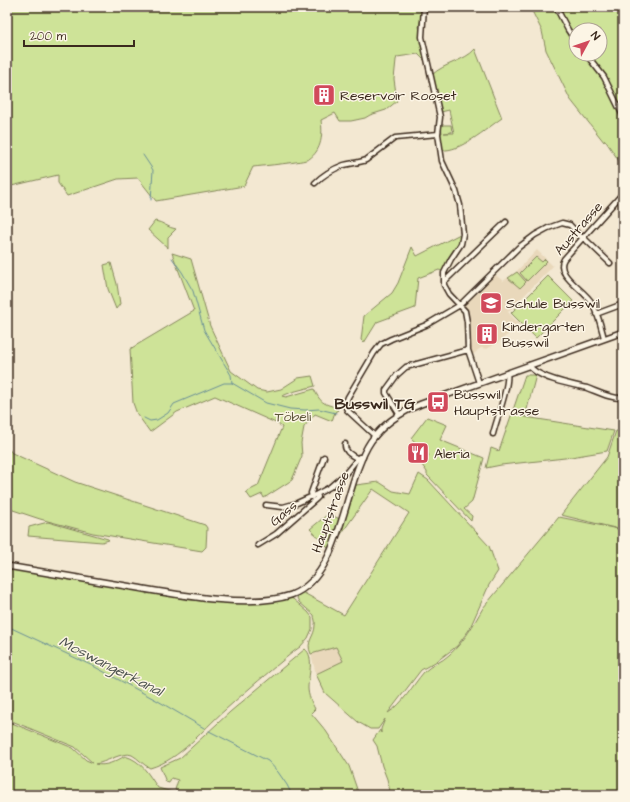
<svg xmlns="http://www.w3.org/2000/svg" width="630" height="802" font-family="'Architects Daughter',sans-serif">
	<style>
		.built { fill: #e9d8bb }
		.green { fill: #cee398; stroke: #84865b }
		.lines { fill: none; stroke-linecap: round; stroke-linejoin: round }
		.stream { stroke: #698e97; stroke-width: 1 }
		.minor-casing { stroke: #3b2a1e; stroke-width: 7 }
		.tertiary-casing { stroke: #3b2a1e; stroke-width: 8 }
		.minor { stroke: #fcf5e5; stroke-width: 4 }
		.tertiary { stroke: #fcf5e5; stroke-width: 5 }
		.labels { text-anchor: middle; stroke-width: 3; stroke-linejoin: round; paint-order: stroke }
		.poi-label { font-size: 14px; fill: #3b2a1e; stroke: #fcf5e5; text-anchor: start }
		.street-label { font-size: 14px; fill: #3b2a1e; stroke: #fcf5e5 }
		.park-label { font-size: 14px; fill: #60583c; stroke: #fcf5e5 }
		.water-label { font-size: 15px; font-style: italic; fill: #4e5450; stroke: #fcf5e5 }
		.quarter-label { font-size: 16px; font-weight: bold; fill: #3b2a1e; stroke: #fcf5e5 }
	</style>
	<rect width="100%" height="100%" fill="#f3e8d2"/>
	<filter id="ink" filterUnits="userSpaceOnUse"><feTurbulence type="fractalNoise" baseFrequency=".025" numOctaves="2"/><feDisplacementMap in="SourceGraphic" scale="8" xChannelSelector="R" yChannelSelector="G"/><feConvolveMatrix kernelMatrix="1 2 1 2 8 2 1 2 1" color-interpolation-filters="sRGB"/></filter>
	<g filter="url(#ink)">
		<!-- built -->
		<path class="built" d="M 537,250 L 553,266 L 508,312 L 520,325 L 497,343 L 487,349 L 481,348 L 478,350 L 473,355 L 471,350 L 469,325 L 464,305 L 465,302 L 493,273 L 503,281 L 516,272 Z
			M 336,647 L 343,661 L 316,674 L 311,654 Z"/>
		<!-- green -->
		<path class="green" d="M 7,7 L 422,7 L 422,15 L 419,26 L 425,61 L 418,54 L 397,57 L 396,60 L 394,79 L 397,101 L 386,110 L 370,115 L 365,118 L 351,121 L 340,121 L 335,113 L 321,120 C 323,134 322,150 309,159 C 304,162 262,166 253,167 L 244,186 L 156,201 L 138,178 L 118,179 L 67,196 L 58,183 L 58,175 L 7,187 Z
			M 529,7 L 553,7 L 576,47 L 576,54 L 582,54 L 603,79 L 623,121 L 623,164 L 619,161 L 605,140 L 604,142 L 570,99 L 546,50 L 542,31 L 532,11 Z
			M 570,7 L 623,7 L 623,113 L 589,54 L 600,54 L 600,30 L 576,30 L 576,38 L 571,32 L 562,12 L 563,9 Z
			M 475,49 L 502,118 C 486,129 460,152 442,150 L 440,133 L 442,133 L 441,125 L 451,125 L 452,132 L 444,133 L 454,133 L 449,110 L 441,112 L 432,75 C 444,63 465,61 475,49 Z
			M 155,221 C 163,222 168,228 176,229 L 168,237 L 168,248 L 148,230 Z
			M 462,233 C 458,247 447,258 443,272 L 439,270 L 418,278 L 415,308 L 377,322 L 364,343 L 361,340 L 364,316 L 392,293 L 398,283 L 412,247 L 417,256 Z
			M 172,253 L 191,259 L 210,326 L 231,371 L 257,390 L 267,392 L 281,389 L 298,378 L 312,376 L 315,386 L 292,392 L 282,396 L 286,397 L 314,389 C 320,402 323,404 336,407 L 338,410 L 335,412 L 332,421 L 315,414 L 304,427 L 301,443 L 302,456 L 292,480 L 264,498 L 262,494 L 251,499 L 246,492 L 258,486 L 282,427 L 278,424 L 215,396 L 177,412 L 150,432 L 137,414 L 133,403 L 130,349 L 194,311 Z
			M 536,257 L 542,262 L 545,259 L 547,261 L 527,281 L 520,273 Z
			M 111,263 L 117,284 L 120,304 L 116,309 L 108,289 L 104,265 Z
			M 517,272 L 526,282 L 520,288 L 508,278 Z
			M 548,276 L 573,301 L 536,338 L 511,313 Z
			M 525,375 L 536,375 L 525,417 L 614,431 L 607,451 L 565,458 L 501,465 L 486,468 L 491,448 L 499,451 Z
			M 427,417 L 447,425 L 440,440 L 484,458 L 472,502 L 464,509 L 472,516 L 471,521 L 429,477 L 427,475 L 427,472 L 422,465 L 429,455 L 411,438 Z
			M 616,431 L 623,432 L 623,530 L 561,515 L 607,457 Z
			M 7,447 L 12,453 L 75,482 L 205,525 L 207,528 L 206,547 L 202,551 L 93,533 L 40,519 L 7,508 Z
			M 419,474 L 428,480 L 489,546 L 498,571 L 489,585 L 469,630 L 457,646 L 437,661 L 421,670 L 388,713 C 403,704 412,686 424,672 C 431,665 442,662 449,655 C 465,641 473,625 483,608 L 559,517 L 623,530 L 623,795 L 419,795 L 417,792 L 411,795 L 391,795 L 387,779 L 382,766 L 377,746 L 373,740 L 380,730 L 381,733 L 381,729 L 385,719 L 378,729 L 370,729 L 358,722 L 325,693 L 316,674 L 343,661 L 336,647 L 311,654 C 305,641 315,637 315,625 C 316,622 314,618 314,615 L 299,602 L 297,598 L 299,594 L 302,592 L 344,615 L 409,513 L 373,489 L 337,540 L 356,485 L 379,482 L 393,491 L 410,494 Z
			M 328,514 L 340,519 L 329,549 L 310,529 Z
			M 48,522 L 108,539 L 109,540 L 102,542 L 28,536 L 29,527 Z
			M 7,568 L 145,591 L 147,592 L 146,594 L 152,593 L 235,602 L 274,602 L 290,598 L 293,599 L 308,612 L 312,617 L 312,629 L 308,638 L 300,647 L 293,652 C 270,671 247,690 225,710 C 201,731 181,759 150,768 C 143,765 138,758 132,755 C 123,751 105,763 95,764 C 106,767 116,761 125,756 C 142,761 148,774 158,788 L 183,795 L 7,795 L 7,721 L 73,748 L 86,760 L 93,763 L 75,747 L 7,719 Z
			M 305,649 C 315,657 308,677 308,688 C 308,696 312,703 315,709 L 311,713 L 326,731 L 349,766 L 359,795 L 190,795 L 175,790 L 178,780 L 171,778 L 169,783 L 166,782 L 160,767 L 180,758 L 230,712 Z"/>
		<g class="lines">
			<!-- stream -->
			<path class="stream" d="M 143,155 L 153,170 L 151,200
				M 172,258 L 182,272 L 193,291 L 204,330 L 231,375 L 232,383 L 266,403 L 290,409 L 305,410 L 319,409 L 336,413
				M 144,418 L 150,421 L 157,420 L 168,413 L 174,404 L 224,383 L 232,383
				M 7,626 L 95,667 L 158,701 L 204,728
				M 209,731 L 268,761 L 278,772 L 287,785 L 292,795"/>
			<!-- minor casing -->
			<g class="minor-casing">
				<path id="minor" d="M 424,7 L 422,37 L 440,117 L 438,134 L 442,161 L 456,191 L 460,205 L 463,234 L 461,244 L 451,259 L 444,273 L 444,285 L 449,294 L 465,311 L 467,322 L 468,350 L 479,383
					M 556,7 L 568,30 L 576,42
					M 586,54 L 604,77 L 623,116
					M 315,183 C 323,175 333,169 344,165 C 351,163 359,163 366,160 L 395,138 L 438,134
					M 444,281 L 447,279 L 506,222
					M 596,314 L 623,304
					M 604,338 C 601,327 598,313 592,303 C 585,290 554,275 564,259 L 623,193
					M 529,365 C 536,378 573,385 587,388 C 598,392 611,399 623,398
					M 399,414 L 386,393 L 386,390 L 397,375 L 406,367 L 468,350
					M 493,434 C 496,421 510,384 507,373
					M 375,436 L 347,410 L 345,405 L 348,397 L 374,353 L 381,344 L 391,339 L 426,325 L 460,305 L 519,247 L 535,235 L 548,228 L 562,223 L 570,225 L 580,236 L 586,240 L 610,263
					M 345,444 C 344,452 352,455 358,459
					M 312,497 L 311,493 L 324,457
					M 266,505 L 283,507 L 297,503 L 317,494 L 330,487 L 345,474 L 359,457 L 363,457
					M 258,545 L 276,534 L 316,499 L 318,497 L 317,494"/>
			</g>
			<!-- tertiary casing -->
			<g class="tertiary-casing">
				<path id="tertiary" d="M 7,566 C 49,573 90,580 132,587 C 174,594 250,609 291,595 C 343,576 343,482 371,441 C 384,423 401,412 421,404 L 623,332"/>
			</g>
			<!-- minor -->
			<use href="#minor" class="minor"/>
			<!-- tertiary -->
			<use href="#tertiary" class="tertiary"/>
		</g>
	</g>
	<!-- icons -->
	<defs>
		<g id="building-square" transform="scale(1.15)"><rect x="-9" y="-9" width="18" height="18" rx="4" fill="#d1495b" stroke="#fcf5e5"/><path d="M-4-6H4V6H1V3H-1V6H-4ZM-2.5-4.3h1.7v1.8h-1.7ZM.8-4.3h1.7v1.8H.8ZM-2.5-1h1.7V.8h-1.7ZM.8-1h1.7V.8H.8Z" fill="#fff"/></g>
		<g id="school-square" transform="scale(1.15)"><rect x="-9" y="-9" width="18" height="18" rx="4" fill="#d1495b" stroke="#fcf5e5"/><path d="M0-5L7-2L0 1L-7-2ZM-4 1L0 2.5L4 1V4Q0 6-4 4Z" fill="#fff"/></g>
		<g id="bus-square" transform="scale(1.15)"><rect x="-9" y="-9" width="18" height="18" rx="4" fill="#d1495b" stroke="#fcf5e5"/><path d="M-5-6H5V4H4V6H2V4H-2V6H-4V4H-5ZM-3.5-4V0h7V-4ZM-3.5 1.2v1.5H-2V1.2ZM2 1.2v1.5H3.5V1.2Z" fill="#fff"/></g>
		<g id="restaurant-square" transform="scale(1.15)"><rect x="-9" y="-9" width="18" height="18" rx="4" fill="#d1495b" stroke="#fcf5e5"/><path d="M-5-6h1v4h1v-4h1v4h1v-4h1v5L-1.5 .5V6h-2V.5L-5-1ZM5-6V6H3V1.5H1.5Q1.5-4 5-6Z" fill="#fff"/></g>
	</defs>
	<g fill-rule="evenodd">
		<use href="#building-square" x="324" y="95"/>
		<use href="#school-square" x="491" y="303"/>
		<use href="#building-square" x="487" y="334"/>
		<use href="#bus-square" x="438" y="402"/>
		<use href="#restaurant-square" x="418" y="453"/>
	</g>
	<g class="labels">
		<!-- poi labels -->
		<g class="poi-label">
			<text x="340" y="100">Reservoir Rooset</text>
			<text x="506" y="308">Schule Busswil</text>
			<text x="502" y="331">Kindergarten<tspan x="502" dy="16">Busswil</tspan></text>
			<text x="454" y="399">Busswil<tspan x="454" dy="16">Hauptstrasse</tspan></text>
			<text x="434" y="458">Aleria</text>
		</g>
		<!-- street labels -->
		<g class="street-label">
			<text transform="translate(578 228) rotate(-49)" y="5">Austrasse</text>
			<text transform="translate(330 512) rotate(-70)" y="5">Hauptstrasse</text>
			<text transform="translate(283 513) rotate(-40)" y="5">Gass</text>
		</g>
		<!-- park labels -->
		<g class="park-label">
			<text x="293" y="421">Töbeli</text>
		</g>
		<!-- water labels -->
		<g class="water-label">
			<text transform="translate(111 666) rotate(27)" y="5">Moswangerkanal</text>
		</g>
		<!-- quarter labels -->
		<g class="quarter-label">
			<text x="375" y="409">Busswil TG</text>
		</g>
	</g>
	<!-- margin -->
	<rect width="630" height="802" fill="none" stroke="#fcf5e5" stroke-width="24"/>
	<rect x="12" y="12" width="606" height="778" fill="none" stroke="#3b2a1e" stroke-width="1.5" filter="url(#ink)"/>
	<!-- north arrow -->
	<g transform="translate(588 42) rotate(50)"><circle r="19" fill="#fcf5e5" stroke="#afa495"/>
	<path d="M0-3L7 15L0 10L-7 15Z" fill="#d1495b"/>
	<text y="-6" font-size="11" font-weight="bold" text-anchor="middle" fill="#3b2a1e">N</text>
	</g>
	<!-- scale -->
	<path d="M24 40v6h110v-6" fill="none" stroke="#3b2a1e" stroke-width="2"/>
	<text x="30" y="40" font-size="12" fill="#3b2a1e" stroke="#fcf5e5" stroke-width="3" paint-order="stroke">200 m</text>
</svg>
